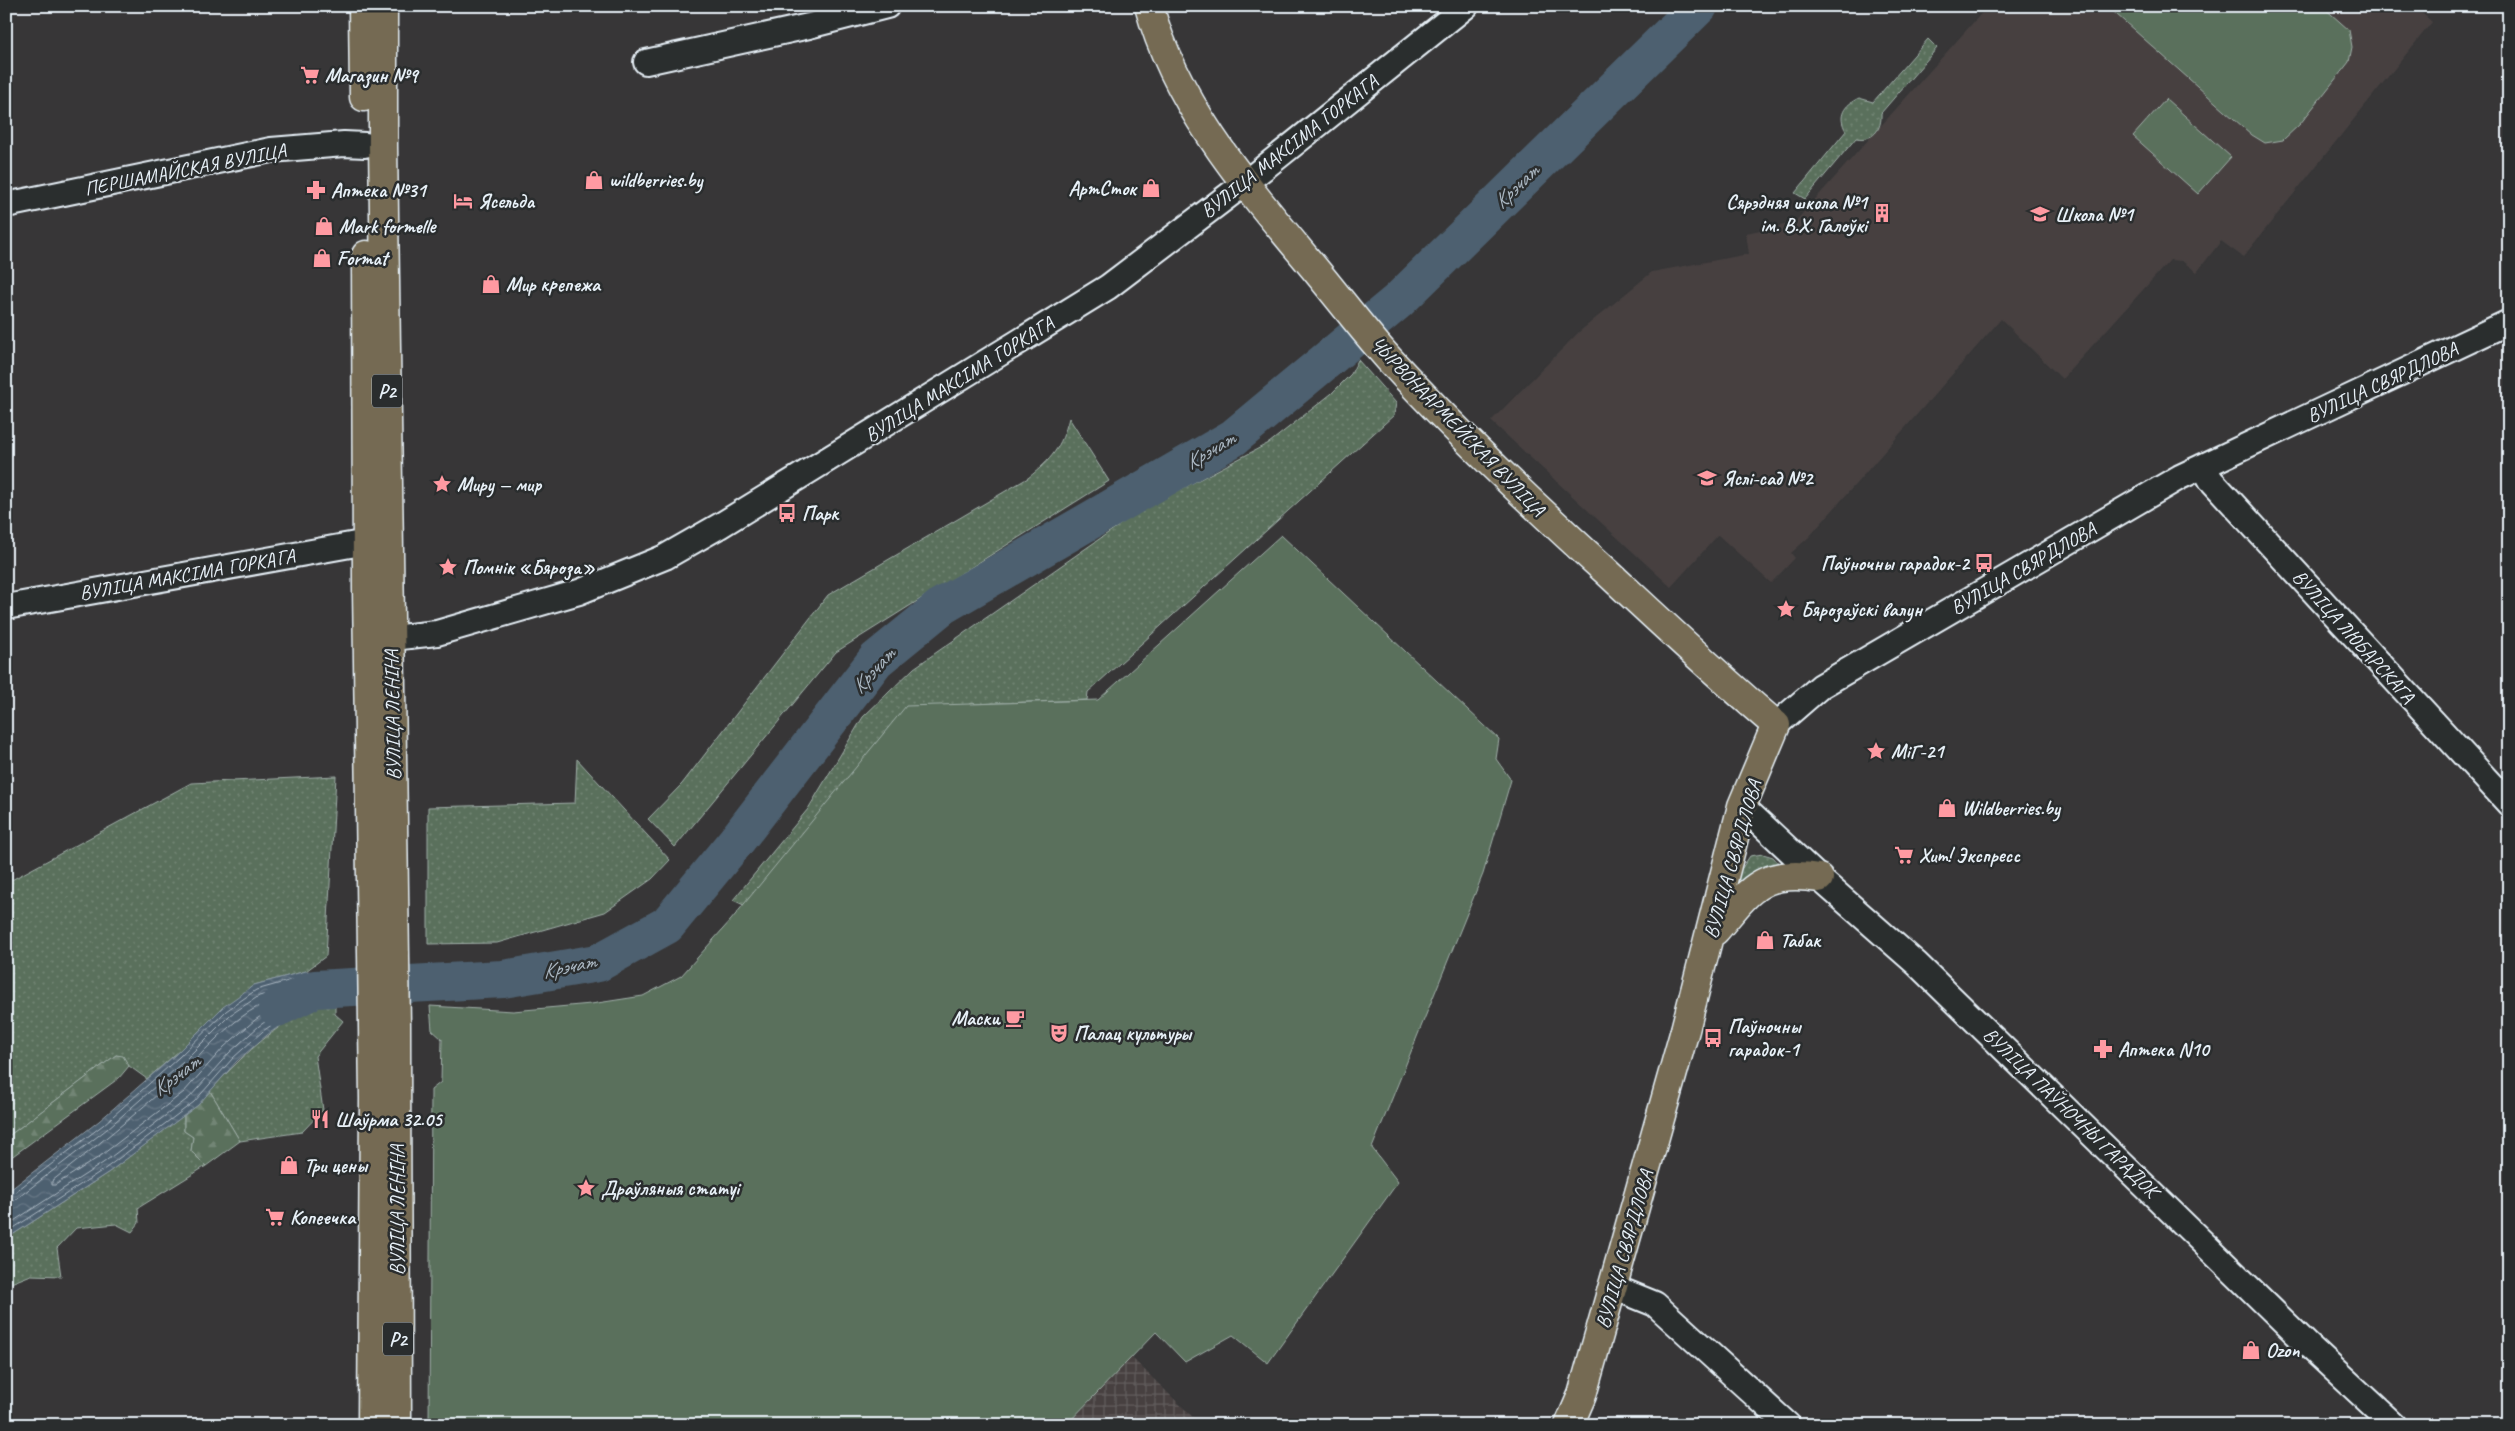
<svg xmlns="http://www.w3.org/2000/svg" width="2515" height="1431" font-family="Caveat,sans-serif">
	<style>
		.built { fill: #474141 }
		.industrial { fill: url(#industrial-grid) }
		.grass { fill: url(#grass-dots); stroke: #a1b0aa }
		.forest { fill: url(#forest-firs); stroke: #a1b0aa }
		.park { fill: #5a705c; stroke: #a1b0aa }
		.water { fill: url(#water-waves); stroke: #8b9aa6 }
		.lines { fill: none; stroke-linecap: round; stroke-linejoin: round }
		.shore { stroke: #aab7c2; stroke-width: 1 }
		.river { stroke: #4d6070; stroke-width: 38 }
		.minor-casing { stroke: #e8f1f8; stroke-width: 28 }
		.major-casing { stroke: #e8f1f8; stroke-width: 31 }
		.minor { stroke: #2a2d2e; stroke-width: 24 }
		.major { stroke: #746b52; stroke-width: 28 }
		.labels { text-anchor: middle; stroke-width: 5; stroke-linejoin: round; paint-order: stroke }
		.shield { fill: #2a2d2e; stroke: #afb6bb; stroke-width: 1 }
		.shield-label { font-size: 19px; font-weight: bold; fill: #e8f1f8 }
		.poi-label { font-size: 20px; font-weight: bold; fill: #e8f1f8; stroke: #2a2d2e; text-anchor: start }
		.street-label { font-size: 20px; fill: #e8f1f8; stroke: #2a2d2e }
		.water-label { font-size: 21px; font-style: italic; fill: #aab7c2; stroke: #2a2d2e }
	</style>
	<defs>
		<pattern id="industrial-grid" width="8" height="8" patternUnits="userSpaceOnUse" patternTransform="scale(1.25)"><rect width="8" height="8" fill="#474141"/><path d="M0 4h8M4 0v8" fill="none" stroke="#625d5d"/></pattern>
		<pattern id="grass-dots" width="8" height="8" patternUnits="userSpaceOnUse" patternTransform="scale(1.25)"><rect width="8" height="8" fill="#5a705c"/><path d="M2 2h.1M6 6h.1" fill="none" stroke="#728574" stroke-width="1.8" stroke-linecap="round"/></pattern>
		<pattern id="forest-firs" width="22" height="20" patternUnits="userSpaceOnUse" patternTransform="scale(1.25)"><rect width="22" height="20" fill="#5a705c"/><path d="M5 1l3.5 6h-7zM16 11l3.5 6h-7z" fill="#728574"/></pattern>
		<pattern id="water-waves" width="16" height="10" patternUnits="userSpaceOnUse" patternTransform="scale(1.25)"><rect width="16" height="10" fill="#4d6070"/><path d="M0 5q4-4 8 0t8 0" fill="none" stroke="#677785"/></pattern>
	</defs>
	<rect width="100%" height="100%" fill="#373637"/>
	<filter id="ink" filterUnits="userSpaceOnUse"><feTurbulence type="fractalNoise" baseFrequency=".02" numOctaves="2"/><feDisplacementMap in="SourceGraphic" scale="10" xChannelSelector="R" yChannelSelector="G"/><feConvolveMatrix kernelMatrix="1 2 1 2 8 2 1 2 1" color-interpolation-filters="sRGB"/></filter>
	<g filter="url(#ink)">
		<!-- built -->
		<path class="built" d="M 1988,6 L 2414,6 L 2432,22 L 2243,257 L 2221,241 L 2197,272 L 2182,261 L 2170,260 L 2062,379 L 2001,319 L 1809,537 L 1791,553 L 1795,558 L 1771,583 L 1718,535 L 1671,587 L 1491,421 L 1579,332 L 1652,272 L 1749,254 L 1746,233 L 1794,223 Z"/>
		<!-- industrial -->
		<path class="industrial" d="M 1131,1357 L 1201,1425 L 1067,1425 Z"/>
		<!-- grass -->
		<path class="grass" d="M 1928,39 L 1937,48 L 1881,113 C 1882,130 1873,141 1856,138 L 1805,199 L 1795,193 L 1846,131 C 1837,116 1844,105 1859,98 L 1873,102 Z
			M 1358,360 L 1396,403 L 1394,415 L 1088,692 L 1087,700 L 970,704 L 782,923 L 733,900 L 808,809 L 863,717 L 914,668 L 1141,510 L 1269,443 L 1331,394 L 1351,374 Z
			M 1069,418 L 1109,481 L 836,652 L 675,847 L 648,819 L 682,784 L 828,595 L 1028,478 C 1052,459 1061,448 1069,418 Z
			M 577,759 L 670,860 L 652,879 L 605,912 L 497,943 L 428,944 L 428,807 L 575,803 Z
			M 336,776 L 326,956 L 306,971 L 254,985 L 147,1079 L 129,1066 L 123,1057 L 116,1055 L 6,1138 L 6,883 L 191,783 Z
			M 1763,854 L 1773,857 L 1781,866 L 1740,886 L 1734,880 L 1750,856 Z
			M 335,994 L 335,1014 L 343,1021 L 315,1056 L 323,1110 L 302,1132 L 240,1141 L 210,1091 C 238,1060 263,1037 298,1014 C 311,1005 319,997 335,994 Z
			M 184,1115 L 184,1131 L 193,1137 L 191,1151 L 206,1166 L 138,1208 L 139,1223 L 132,1232 L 116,1224 L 76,1228 L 57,1248 L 61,1276 L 31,1275 L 6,1285 L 6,1239 L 109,1172 Z"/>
		<!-- forest -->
		<path class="forest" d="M 116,1055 L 123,1056 L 129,1066 L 119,1078 L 6,1161 L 6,1138 Z
			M 210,1091 L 240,1141 L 206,1166 L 191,1151 L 193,1137 L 184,1131 L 184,1115 L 198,1105 Z"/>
		<!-- park -->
		<path class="park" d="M 2107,6 L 2322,6 L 2349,30 L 2352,47 L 2349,62 L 2300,124 L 2283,140 L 2265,143 L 2252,135 Z
			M 2166,99 L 2231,157 L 2198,194 L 2133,136 Z
			M 1281,535 L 1499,739 L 1496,759 L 1511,780 L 1483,874 L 1372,1148 L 1398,1182 L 1268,1363 L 1233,1335 L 1185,1362 L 1156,1332 L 1066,1425 L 429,1425 L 431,1090 L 441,1082 L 442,1039 L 432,1030 L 430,1006 L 513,1011 L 591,1004 L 643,996 L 681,976 L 731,920 L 906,706 L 1098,700 Z"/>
		<!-- water -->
		<path class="water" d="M 306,971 L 316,972 L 324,982 L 322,996 L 267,1035 L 237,1061 L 198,1105 L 109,1172 L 6,1239 L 6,1193 L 99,1121 L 175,1055 L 223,1007 L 254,985 Z"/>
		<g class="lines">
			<!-- shore -->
			<path class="shore" d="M 279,998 L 282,999 L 282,1002 L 255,1020 L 224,1047 L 184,1092 L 99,1157 L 55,1185 L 52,1185 L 52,1181 C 94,1148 135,1115 175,1079 C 208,1050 236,1010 279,998 Z
				M 6,1196 L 11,1195 L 103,1125 L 178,1058 L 226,1011 L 256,990 L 306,976 L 314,977 L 318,983 L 317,994 L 263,1031 L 233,1058 L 194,1102 L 106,1168 L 6,1233
				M 6,1203 L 15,1200 L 107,1129 L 182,1063 L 230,1015 L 259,996 L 306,983 L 312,984 L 311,990 L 259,1026 L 229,1053 L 190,1097 L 103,1163 L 6,1226"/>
			<!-- river -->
			<path class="river" d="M 277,1008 L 315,989 L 503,979 L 598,963 L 667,925 L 737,840 L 876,660 L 942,606 L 1233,438 L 1398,301 L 1699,6"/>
			<!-- minor casing -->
			<g class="minor-casing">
				<path id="minor" d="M 646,62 L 809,26 L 887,6
					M 6,205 L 271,150 L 344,144 L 365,145
					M 2203,466 L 2211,480 L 2509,804
					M 6,607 L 367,542
					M 391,638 L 437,633 L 579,592 L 665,557 L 721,525 L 1108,287 L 1245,183 L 1466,6
					M 1776,725 L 1821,686 L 2180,477 L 2509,322
					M 1742,806 L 1819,878 L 1917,964 L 2309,1346 L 2394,1425
					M 1613,1287 L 1655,1304 L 1788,1425"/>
			</g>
			<!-- major casing -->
			<g class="major-casing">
				<path id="major" d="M 363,6 L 364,97
					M 383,6 L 383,145 L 396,1025 L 397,1425
					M 1149,6 C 1176,105 1245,185 1309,262 C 1336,294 1361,328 1389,359 C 1458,434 1532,504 1607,572 C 1663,624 1718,676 1776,725 L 1742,806 L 1685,1030 L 1582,1395 L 1569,1425
					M 366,255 L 367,589 L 374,1098 L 372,1425
					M 1715,931 C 1750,890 1760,869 1819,878"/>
			</g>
			<!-- minor -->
			<use href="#minor" class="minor"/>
			<!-- major -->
			<use href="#major" class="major"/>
		</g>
	</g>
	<!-- icons -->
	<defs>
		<g id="supermarket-bare" transform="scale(1.5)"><path d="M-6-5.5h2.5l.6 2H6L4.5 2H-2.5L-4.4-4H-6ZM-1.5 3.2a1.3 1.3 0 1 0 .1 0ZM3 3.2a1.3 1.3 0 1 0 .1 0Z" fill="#ff9aa2" stroke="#2a2d2e" stroke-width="2.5" paint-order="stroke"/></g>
		<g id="shop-bare" transform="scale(1.5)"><path d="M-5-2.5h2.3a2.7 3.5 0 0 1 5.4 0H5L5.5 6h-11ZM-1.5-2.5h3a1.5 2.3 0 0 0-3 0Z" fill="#ff9aa2" stroke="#2a2d2e" stroke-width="2.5" paint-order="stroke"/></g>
		<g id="pharmacy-bare" transform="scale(1.5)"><path d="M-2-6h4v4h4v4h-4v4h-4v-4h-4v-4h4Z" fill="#ff9aa2" stroke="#2a2d2e" stroke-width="2.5" paint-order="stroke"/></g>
		<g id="hotel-bare" transform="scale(1.5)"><path d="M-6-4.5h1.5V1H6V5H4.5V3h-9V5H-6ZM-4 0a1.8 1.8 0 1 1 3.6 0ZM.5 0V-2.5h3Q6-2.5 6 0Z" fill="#ff9aa2" stroke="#2a2d2e" stroke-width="2.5" paint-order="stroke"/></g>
		<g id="building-bare" transform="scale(1.5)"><path d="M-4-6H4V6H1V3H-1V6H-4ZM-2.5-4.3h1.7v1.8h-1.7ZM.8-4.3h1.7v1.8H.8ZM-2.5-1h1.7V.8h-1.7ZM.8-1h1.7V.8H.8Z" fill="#ff9aa2" stroke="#2a2d2e" stroke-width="2.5" paint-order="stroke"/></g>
		<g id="school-bare" transform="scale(1.5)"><path d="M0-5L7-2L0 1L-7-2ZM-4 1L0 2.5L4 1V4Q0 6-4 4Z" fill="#ff9aa2" stroke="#2a2d2e" stroke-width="2.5" paint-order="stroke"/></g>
		<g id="sight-bare" transform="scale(1.5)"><path d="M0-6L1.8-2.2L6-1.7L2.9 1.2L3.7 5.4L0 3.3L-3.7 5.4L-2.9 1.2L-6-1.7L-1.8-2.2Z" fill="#ff9aa2" stroke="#2a2d2e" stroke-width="2.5" paint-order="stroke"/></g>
		<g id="bus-bare" transform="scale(1.5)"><path d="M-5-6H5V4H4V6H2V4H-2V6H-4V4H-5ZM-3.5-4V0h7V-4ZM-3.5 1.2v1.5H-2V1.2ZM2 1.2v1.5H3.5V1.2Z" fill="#ff9aa2" stroke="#2a2d2e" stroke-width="2.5" paint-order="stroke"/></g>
		<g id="cafe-bare" transform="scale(1.5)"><path d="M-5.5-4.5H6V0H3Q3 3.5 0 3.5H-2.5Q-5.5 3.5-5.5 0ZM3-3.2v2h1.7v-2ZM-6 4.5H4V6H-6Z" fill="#ff9aa2" stroke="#2a2d2e" stroke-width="2.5" paint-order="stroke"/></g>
		<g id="theatre-bare" transform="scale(1.5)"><path d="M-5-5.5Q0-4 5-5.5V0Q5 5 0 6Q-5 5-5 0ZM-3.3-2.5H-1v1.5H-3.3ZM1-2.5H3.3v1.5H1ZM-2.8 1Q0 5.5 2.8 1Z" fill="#ff9aa2" stroke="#2a2d2e" stroke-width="2.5" paint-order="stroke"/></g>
		<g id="restaurant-bare" transform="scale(1.5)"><path d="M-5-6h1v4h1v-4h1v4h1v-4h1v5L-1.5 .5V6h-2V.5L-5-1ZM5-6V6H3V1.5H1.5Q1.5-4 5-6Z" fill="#ff9aa2" stroke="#2a2d2e" stroke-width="2.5" paint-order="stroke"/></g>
	</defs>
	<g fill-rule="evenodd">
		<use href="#supermarket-bare" x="310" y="75"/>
		<use href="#shop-bare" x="594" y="180"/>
		<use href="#shop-bare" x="1151" y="188"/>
		<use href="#pharmacy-bare" x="316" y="190"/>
		<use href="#hotel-bare" x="463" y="201"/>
		<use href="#building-bare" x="1882" y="213"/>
		<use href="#school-bare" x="2040" y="214"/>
		<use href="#shop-bare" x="324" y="226"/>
		<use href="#shop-bare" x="322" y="258"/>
		<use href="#shop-bare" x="491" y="284"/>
		<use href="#school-bare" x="1707" y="478"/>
		<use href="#sight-bare" x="442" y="484"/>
		<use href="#bus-bare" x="787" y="513"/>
		<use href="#bus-bare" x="1984" y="563"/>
		<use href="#sight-bare" x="448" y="567"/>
		<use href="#sight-bare" x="1786" y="609"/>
		<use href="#sight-bare" x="1876" y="751"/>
		<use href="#shop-bare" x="1947" y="808"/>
		<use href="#supermarket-bare" x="1904" y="855"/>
		<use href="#shop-bare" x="1765" y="940"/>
		<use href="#cafe-bare" x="1015" y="1018"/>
		<use href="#theatre-bare" x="1059" y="1033"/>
		<use href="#bus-bare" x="1713" y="1038"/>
		<use href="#pharmacy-bare" x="2103" y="1049"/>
		<use href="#restaurant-bare" x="320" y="1119"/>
		<use href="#shop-bare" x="289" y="1165"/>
		<use href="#sight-bare" x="586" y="1188"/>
		<use href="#supermarket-bare" x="275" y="1217"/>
		<use href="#shop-bare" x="2251" y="1350"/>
	</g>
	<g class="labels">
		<!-- shield labels -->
		<g class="shield">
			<rect x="372" y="374.5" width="30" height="33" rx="4"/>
			<rect x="383" y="1322.5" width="30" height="33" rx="4"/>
		</g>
		<g class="shield-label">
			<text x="387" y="398">Р2</text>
			<text x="398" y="1346">Р2</text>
		</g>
		<!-- poi labels -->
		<g class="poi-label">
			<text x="325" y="82">Магазин №9</text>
			<text x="609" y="187">wildberries.by</text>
			<text x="1136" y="195" text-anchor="end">АртСток</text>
			<text x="331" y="197">Аптека №31</text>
			<text x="478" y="208">Ясельда</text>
			<text x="1867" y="209" text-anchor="end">Сярэдняя школа №1<tspan x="1867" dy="23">ім. В.Х. Галоўкі</tspan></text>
			<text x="2055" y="221">Школа №1</text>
			<text x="339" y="233">Mark formelle</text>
			<text x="337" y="265">Format</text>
			<text x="506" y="291">Мир крепежа</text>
			<text x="1722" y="485">Яслі-сад №2</text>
			<text x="457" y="491">Миру — мир</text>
			<text x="802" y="520">Парк</text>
			<text x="1969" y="570" text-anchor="end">Паўночны гарадок-2</text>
			<text x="463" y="574">Помнік «Бяроза»</text>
			<text x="1801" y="616">Бярозаўскі валун</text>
			<text x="1891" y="758">МіГ-21</text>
			<text x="1962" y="815">Wildberries.by</text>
			<text x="1919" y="862">Хит! Экспресс</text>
			<text x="1780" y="947">Табак</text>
			<text x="1000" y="1025" text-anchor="end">Маски</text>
			<text x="1728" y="1033">Паўночны<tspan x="1728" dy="23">гарадок-1</tspan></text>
			<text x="1074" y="1040">Палац культуры</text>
			<text x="2118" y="1056">Аптека N10</text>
			<text x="335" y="1126">Шаўрма 32.05</text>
			<text x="304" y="1172">Три цены</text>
			<text x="601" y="1195">Драўляныя статуі</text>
			<text x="290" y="1224">Копеечка</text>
			<text x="2266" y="1357">Ozon</text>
		</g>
		<!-- street labels -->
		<g class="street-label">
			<text transform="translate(1289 146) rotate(-38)" y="7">ВУЛІЦА МАКСІМА ГОРКАГА</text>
			<text transform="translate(185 169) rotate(-11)" y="7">ПЕРШАМАЙСКАЯ ВУЛІЦА</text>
			<text transform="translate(959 379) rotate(-32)" y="7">ВУЛІЦА МАКСІМА ГОРКАГА</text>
			<text transform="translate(2382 382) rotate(-25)" y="7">ВУЛІЦА СВЯРДЛОВА</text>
			<text transform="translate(1458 426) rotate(46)" y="7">ЧЫРВОНААРМЕЙСКАЯ ВУЛІЦА</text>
			<text transform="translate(2023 568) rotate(-30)" y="7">ВУЛІЦА СВЯРДЛОВА</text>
			<text transform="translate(187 574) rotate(-10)" y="7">ВУЛІЦА МАКСІМА ГОРКАГА</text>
			<text transform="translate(2354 636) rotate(48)" y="7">ВУЛІЦА ЛЮБАРСКАГА</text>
			<text transform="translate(392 715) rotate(-91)" y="7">ВУЛІЦА ЛЕНІНА</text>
			<text transform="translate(1732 859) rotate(-74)" y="7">ВУЛІЦА СВЯРДЛОВА</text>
			<text transform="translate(2071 1112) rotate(44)" y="7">ВУЛІЦА ПАЎНОЧНЫ ГАРАДОК</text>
			<text transform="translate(397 1210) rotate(-90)" y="7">ВУЛІЦА ЛЕНІНА</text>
			<text transform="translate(1624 1249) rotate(-74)" y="7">ВУЛІЦА СВЯРДЛОВА</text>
		</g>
		<!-- water labels -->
		<g class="water-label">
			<text transform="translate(1516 186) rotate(-44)" y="7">Крэчат</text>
			<text transform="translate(1210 450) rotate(-31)" y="7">Крэчат</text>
			<text transform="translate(873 670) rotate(-48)" y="7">Крэчат</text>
			<text transform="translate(569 966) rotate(-12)" y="7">Крэчат</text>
			<text transform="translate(176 1075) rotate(-37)" y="7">Крэчат</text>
		</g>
	</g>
	<!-- margin -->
	<rect width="2515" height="1431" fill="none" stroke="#2a2d2e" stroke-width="25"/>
	<rect x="12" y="12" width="2490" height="1406" fill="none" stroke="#e8f1f8" stroke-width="2" filter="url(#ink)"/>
</svg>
